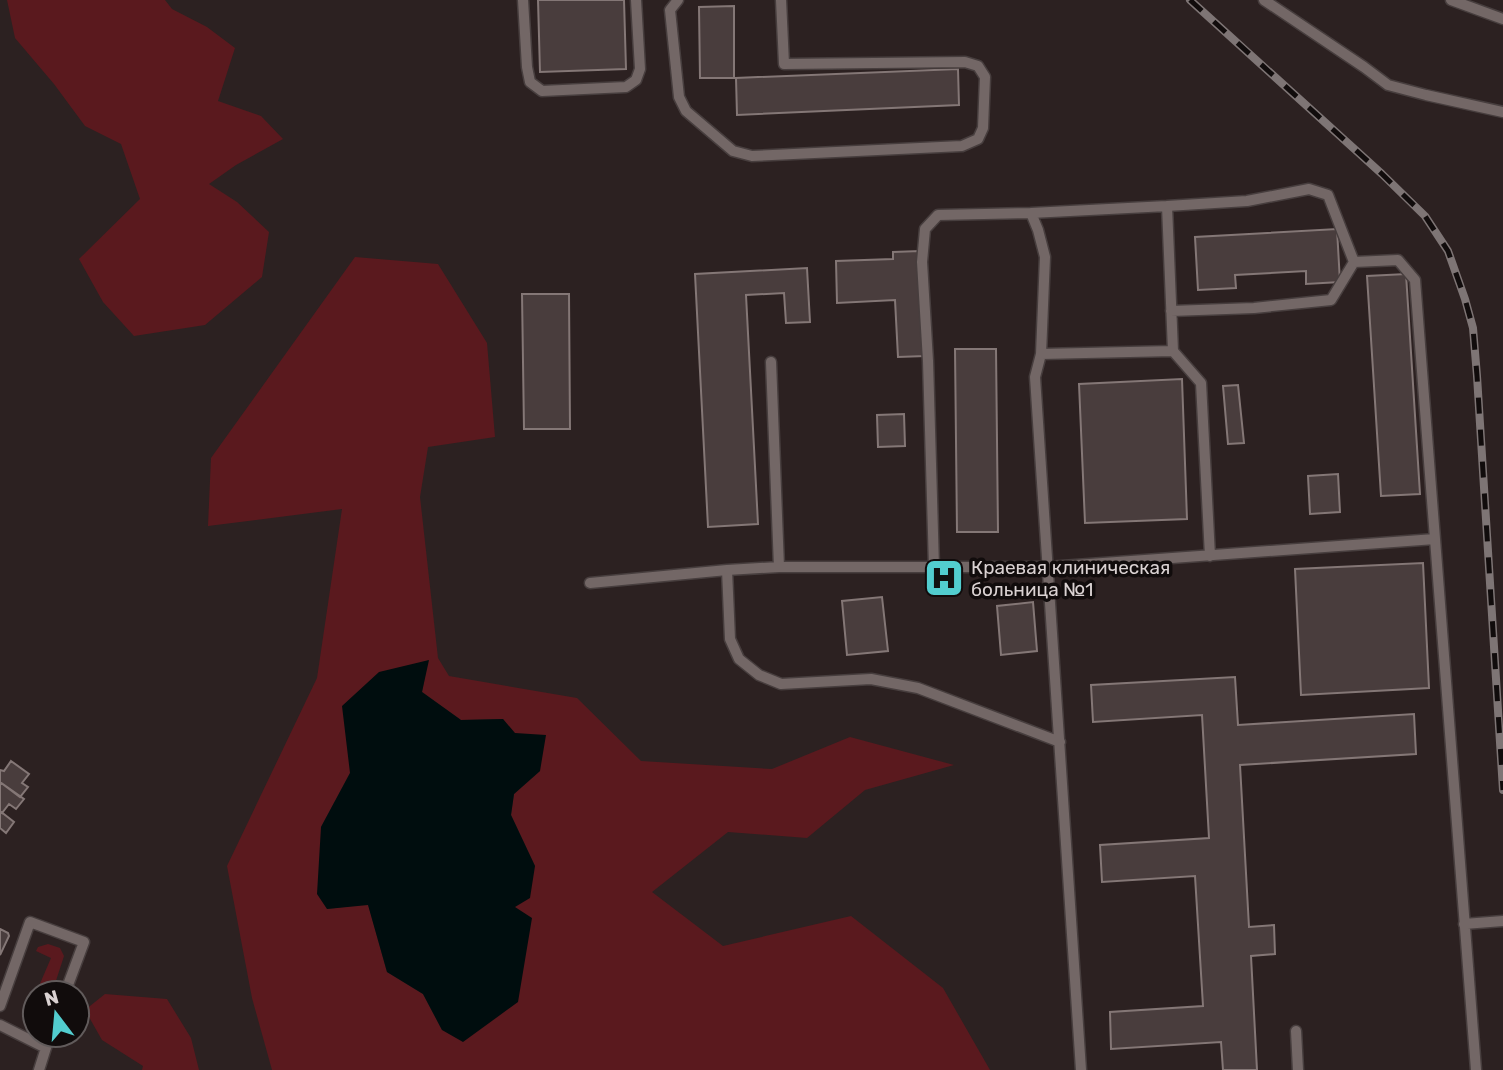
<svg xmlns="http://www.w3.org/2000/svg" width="1503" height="1070" font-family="Rubik,sans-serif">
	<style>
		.green { fill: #5a191e; fill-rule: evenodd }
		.water { fill: #000d0e }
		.building { fill: #493d3d; stroke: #847776; stroke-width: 2 }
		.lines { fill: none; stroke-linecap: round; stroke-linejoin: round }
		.service-casing { stroke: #473e3e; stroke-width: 13 }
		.service { stroke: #736766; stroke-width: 10 }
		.rail-casing { stroke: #7e7575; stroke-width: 8 }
		.rail { stroke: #110c0c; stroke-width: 5; stroke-dasharray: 16; stroke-linecap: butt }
		.labels { text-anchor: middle; stroke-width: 7; stroke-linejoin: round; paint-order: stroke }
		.poi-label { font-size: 19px; fill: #dad2d2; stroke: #110c0c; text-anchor: start }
	</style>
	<rect width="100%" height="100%" fill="#2c2121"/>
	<!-- green -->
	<path class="green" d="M 7,0 L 165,0 L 172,9 L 207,27 L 235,48 L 218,101 L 261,116 L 283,139 L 236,165 L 209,184 L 237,202 L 269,232 L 262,277 L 205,325 L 134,336 L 103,302 L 79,259 L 140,199 L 121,144 L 85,126 L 54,84 L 15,38 Z
		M 355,257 L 438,264 L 487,343 L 495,437 L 428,447 L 420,497 L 438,658 L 449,676 L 577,698 L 641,761 L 772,769 L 850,737 L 954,765 L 865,790 L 807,838 L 728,832 L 652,892 L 723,946 L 851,916 L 943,988 L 990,1070 L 272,1070 L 252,998 L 227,866 L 317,678 L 342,509 L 208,526 L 211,458 ZM 428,660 L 422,692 L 461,720 L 503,719 L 540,771 L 514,794 L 511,815 L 535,866 L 514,907 L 442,1030 L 423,994 L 387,972 L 368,904 L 327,909 L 321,827 L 350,773 Z
		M 48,944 L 60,948 L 64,956 L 52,993 L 36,993 L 51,958 L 36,951 L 38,947 Z
		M 105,994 L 167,999 L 191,1038 L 199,1070 L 142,1070 L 143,1066 L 102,1040 L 85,1010 Z"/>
	<!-- water -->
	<path class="water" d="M 429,660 L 422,692 L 461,720 L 503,719 L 515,733 L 546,735 L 540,771 L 514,794 L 511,815 L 535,866 L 530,898 L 515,907 L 532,918 L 518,1002 L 463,1042 L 442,1030 L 423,994 L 387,972 L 368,905 L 327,909 L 317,894 L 321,827 L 350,773 L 342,706 L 379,672 Z"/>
	<!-- building -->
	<path class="building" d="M 538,0 L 624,0 L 626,69 L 540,72 Z
		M 734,6 L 734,78 L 700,78 L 699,7 Z
		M 958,69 L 959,105 L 737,115 L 736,78 Z
		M 1337,229 L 1340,282 L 1306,284 L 1306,271 L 1235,275 L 1236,288 L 1198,290 L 1195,237 Z
		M 920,251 L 925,356 L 898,357 L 895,300 L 837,303 L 836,261 L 893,259 L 893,252 Z
		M 807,268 L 810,322 L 786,323 L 784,293 L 746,295 L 758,524 L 708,527 L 695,274 Z
		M 1406,274 L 1420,494 L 1381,496 L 1367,276 Z
		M 522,294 L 569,294 L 570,429 L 524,429 Z
		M 955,349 L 996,349 L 998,532 L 957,532 Z
		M 1182,379 L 1187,519 L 1085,523 L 1079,384 Z
		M 1238,385 L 1244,443 L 1228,444 L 1223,386 Z
		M 904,414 L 905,446 L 878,447 L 877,415 Z
		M 1338,474 L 1340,512 L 1310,514 L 1308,476 Z
		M 1423,563 L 1429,688 L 1301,695 L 1295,569 Z
		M 882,597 L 888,651 L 847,655 L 842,601 Z
		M 1033,602 L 1037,651 L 1001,655 L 997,606 Z
		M 1235,677 L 1238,725 L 1414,714 L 1416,754 L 1240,765 L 1249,927 L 1274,925 L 1275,954 L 1251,956 L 1257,1070 L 1223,1070 L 1221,1042 L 1111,1049 L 1110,1012 L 1203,1006 L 1195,876 L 1102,882 L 1100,845 L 1209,838 L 1202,715 L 1093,722 L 1091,685 Z
		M 11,761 L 29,774 L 22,783 L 28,787 L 20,797 L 0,782 L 0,770 L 4,771 Z
		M 0,782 L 24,799 L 16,809 L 9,804 L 2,813 L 0,811 Z
		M 0,811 L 14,822 L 6,833 L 0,828 Z
		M 0,929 L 8,933 L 9,936 L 0,955 Z"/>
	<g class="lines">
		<!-- service casing -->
		<g class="service-casing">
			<path id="service" d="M 523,0 L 527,67 L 530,82 L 542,91 L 626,87 L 636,80 L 640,69 L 636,0
				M 678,0 L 670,10 L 679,97 L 686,111 L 733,151 L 752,156 L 962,146 L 978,139 L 983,128 L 985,77 L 978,66 L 965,62 L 784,64 L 781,0
				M 1264,0 L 1364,67 L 1388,85 L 1426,95 L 1503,112
				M 1451,0 L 1503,19
				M 1167,206 L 1247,201 L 1309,189 L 1328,195 L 1354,262 L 1331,300 L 1254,308 L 1171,311
				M 1031,213 L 1167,206 L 1173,351
				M 1354,262 L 1398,260 L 1415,280 L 1476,1070
				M 771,362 L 779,567
				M 934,567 L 928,361 L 922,262 L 925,229 L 938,215 L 1031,213 L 1038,230 L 1045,257 L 1041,354
				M 727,570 L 730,639 L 739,659 L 759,675 L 781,684 L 871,679 L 918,688 L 1060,742
				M 590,583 L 727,570 L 779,567 L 1048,567 L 1435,539
				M 1464,924 L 1503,921
				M 0,1006 L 30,922 L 84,942 L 65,993
				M 0,1025 L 46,1048
				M 1296,1031 L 1298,1070
				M 39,1070 L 50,1035
				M 1081,1070 L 1035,377 L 1041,354 L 1173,351 L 1201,383 L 1210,556"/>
		</g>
		<!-- service -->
		<use href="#service" class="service"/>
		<!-- rail casing -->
		<g class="rail-casing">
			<path id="rail" d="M 1190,0 L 1382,174 L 1425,216 L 1448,251 L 1465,299 L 1473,328 L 1477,376 L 1503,790"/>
		</g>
		<!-- rail -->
		<use href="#rail" class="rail"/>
	</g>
	<!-- icons -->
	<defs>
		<g id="hospital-square" transform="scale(2.0125)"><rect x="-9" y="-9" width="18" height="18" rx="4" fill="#52cdcf" stroke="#110c0c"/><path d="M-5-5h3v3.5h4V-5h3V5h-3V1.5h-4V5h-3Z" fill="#111"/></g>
	</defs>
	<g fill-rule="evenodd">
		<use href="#hospital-square" x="944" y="578"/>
	</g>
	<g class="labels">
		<!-- poi labels -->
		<g class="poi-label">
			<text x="971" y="574">Краевая клиническая<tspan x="971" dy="22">больница №1</tspan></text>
		</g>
	</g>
	<!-- north arrow -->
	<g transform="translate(56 1014) rotate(344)"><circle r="33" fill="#110c0c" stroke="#615b5b" stroke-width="2"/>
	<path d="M0-5L12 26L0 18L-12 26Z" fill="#52cdcf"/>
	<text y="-10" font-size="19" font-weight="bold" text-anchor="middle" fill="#dad2d2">N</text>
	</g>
</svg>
